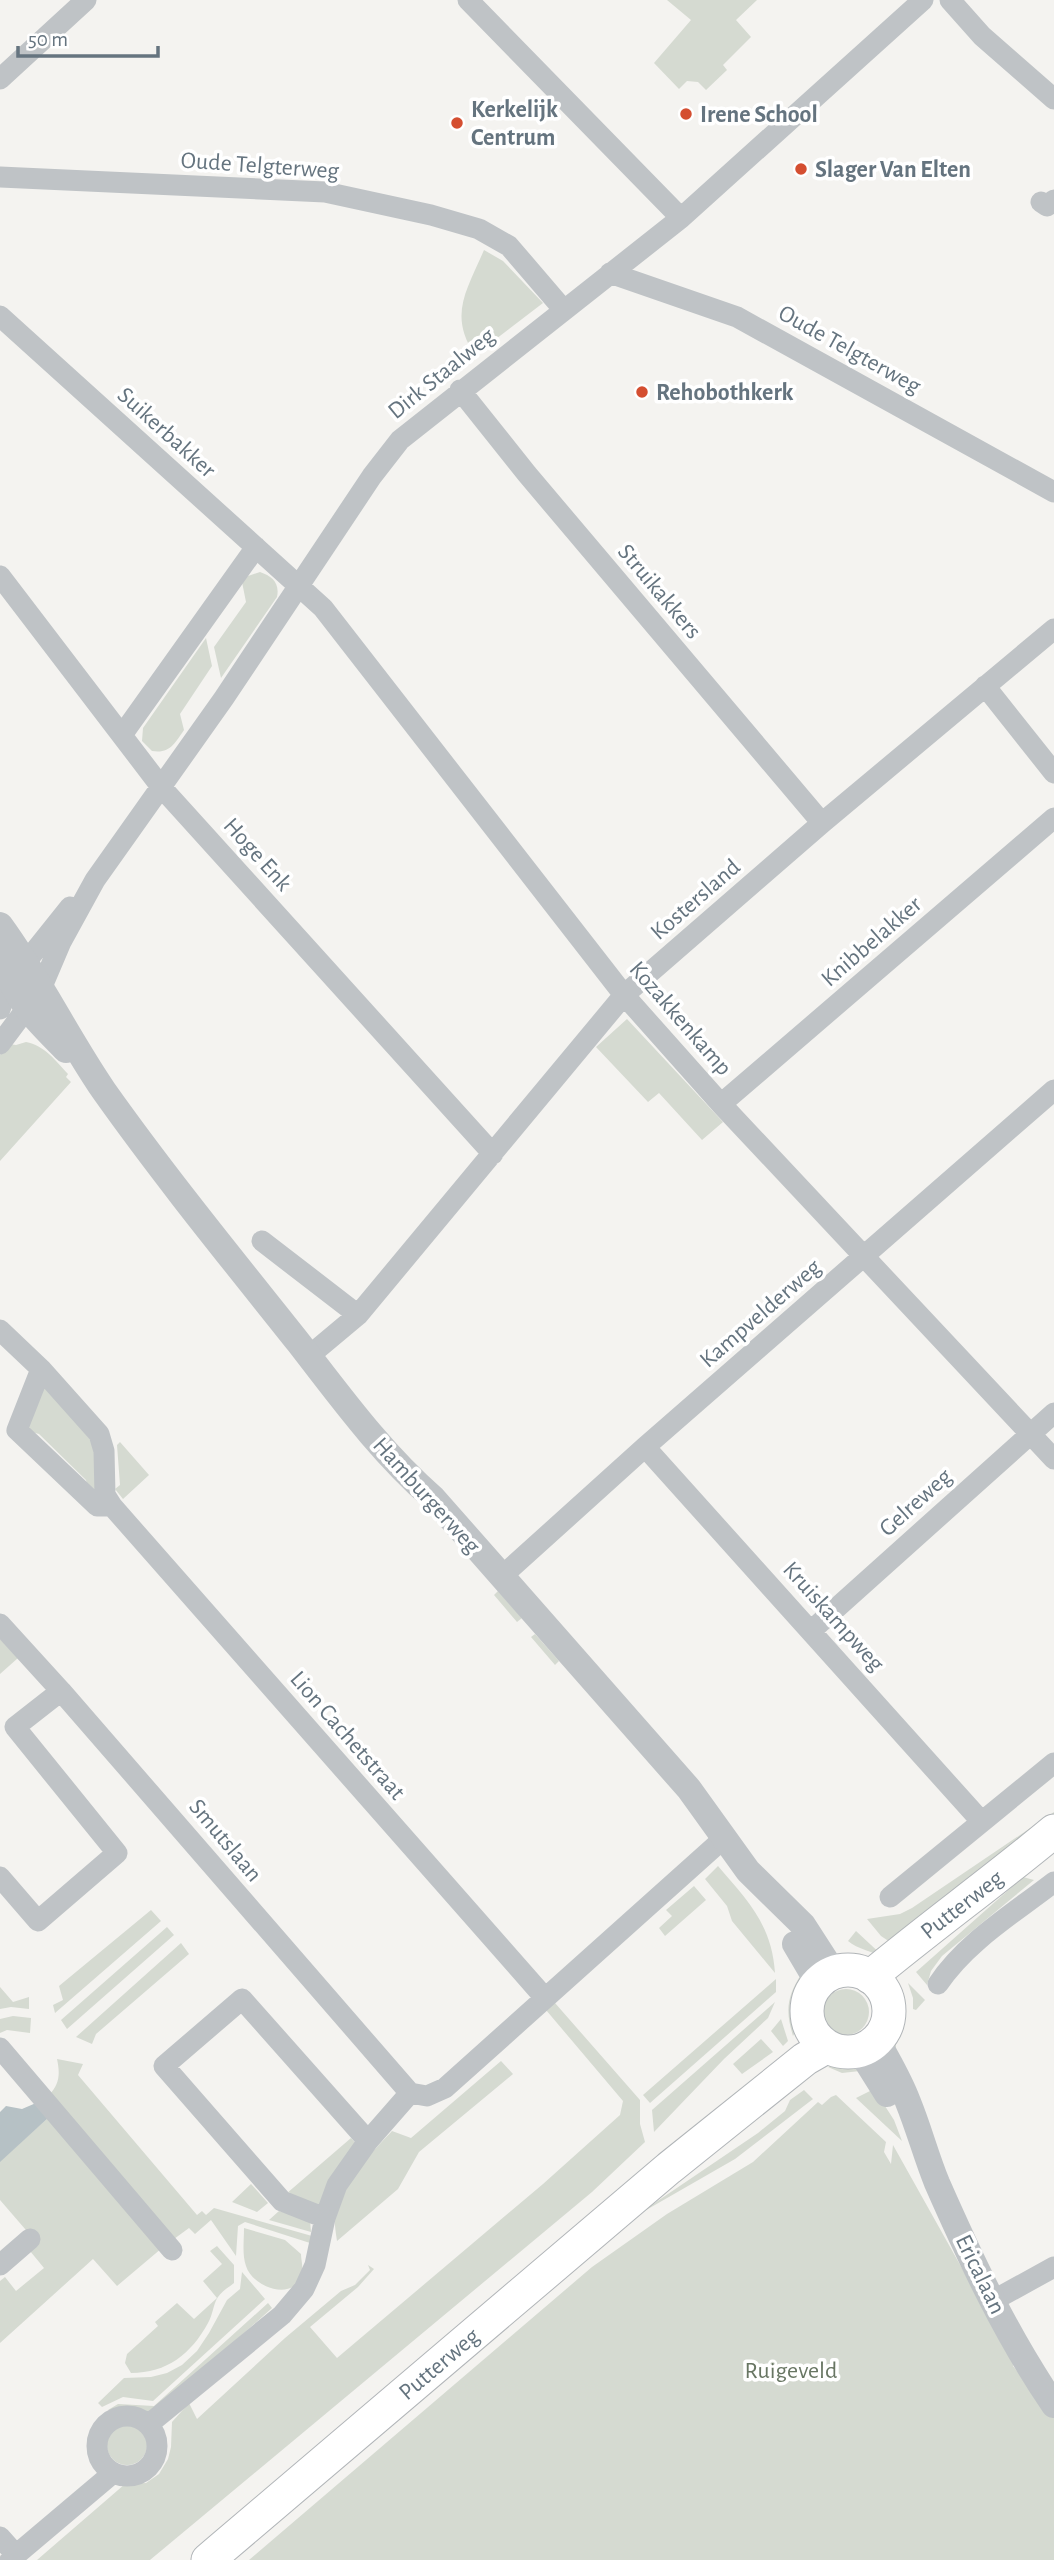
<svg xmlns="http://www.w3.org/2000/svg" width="1054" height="2560" font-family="'Alegreya Sans',sans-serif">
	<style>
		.green { fill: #d5dad1 }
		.water { fill: #b6c1c5 }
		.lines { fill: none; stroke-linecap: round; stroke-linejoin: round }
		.primary-casing { stroke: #b1b5b8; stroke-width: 35 }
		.minor { stroke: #bfc3c6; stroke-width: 21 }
		.tertiary { stroke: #bfc3c6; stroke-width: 26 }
		.primary { stroke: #fff; stroke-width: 33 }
		.poi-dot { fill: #d44e30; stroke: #fff; stroke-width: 2.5 }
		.labels { text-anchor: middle; stroke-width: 7; stroke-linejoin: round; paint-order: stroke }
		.poi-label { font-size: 24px; font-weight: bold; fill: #65747f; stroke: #fff; text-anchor: start }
		.street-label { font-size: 24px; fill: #65747f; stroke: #fff }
		.park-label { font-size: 24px; fill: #687663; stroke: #fff }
	</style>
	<rect width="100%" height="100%" fill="#f4f3f0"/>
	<!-- green -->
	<path class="green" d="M 667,0 L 757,0 L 736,20 L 751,37 L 723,65 L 727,70 L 706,90 L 698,82 L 687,81 L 679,89 L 654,63 L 691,20 Z
		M 484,250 L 503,261 L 543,303 L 475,355 C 448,315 467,290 484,250 Z
		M 260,572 C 272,576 280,583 277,597 L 221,678 L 214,647 L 246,602 L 242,582 L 248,576 Z
		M 206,638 L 212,666 L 180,714 L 184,730 C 175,743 170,754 152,751 L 142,741 L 143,728 Z
		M 627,1019 L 723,1122 L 702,1140 L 659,1093 L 648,1102 L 596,1047 Z
		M 26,1042 C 44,1045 56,1061 68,1074 L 66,1077 L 71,1082 L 0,1161 L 0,1055 L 9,1044 L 16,1045 Z
		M 43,1383 L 95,1445 L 96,1495 L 88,1489 L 86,1480 L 39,1434 L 32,1432 L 27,1428 Z
		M 120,1442 L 149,1475 L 123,1499 L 115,1489 L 120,1485 L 117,1445 Z
		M 498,1591 L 522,1618 L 517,1622 L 494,1595 Z
		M 535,1634 L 559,1661 L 555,1665 L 531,1637 Z
		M 0,1639 L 18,1658 L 0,1674 Z
		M 1054,1812 L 1054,1824 L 896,1946 L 881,1936 L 867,1919 L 900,1914 L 912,1908 Z
		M 718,1866 C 748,1901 772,1925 775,1973 L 732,1921 L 727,1906 L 705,1879 Z
		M 1023,1877 L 1034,1880 L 942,1956 L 931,1971 L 927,1985 L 916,1972 Z
		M 694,1886 L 706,1900 L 665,1936 L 659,1928 L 672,1916 L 666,1910 Z
		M 151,1910 L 161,1921 L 55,2013 L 53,2005 L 63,2000 L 59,1986 Z
		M 167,1927 L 174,1935 L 67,2029 L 61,2020 Z
		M 856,1931 L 885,1958 C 874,1952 857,1949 848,1941 Z
		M 181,1943 L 189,1954 L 96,2034 L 92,2044 L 76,2037 Z
		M 842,1953 L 867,1956 L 878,1963 C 860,1969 848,1966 831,1956 Z
		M 802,1973 C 807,1993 803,2018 793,2036 C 785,2010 787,1996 802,1973 Z
		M 776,1979 L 776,1992 L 650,2103 L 643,2095 Z
		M 908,1983 L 925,2000 L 916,2010 L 913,2009 L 913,1998 Z
		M 0,1987 L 13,2002 L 29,1997 L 29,2009 L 11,2007 L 0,2009 Z
		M 901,1989 C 914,2009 895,2026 896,2047 L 891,2053 C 886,2032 891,2008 901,1989 Z
		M823 2012a23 23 0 1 1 46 0a23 23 0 1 1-46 0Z
		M 775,2002 L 768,2018 L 724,2059 L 654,2132 L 652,2110 Z
		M 555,2003 L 640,2100 L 640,2124 L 645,2142 L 592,2192 L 150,2560 L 37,2560 L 125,2484 L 146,2483 L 159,2474 L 168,2459 L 171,2447 L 172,2422 L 189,2403 L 197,2419 L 285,2338 L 341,2291 L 355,2285 L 370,2270 L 368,2265 L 374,2269 L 358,2287 L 310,2327 L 337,2358 L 543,2184 L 620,2115 L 623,2101 L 546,2010 Z
		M 13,2016 L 31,2018 L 30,2033 L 7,2030 L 0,2033 L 0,2019 Z
		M 781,2019 L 788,2041 L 783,2046 L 771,2031 Z
		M 761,2039 L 773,2052 L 742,2074 L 733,2064 Z
		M 57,2059 L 83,2064 L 78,2075 L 197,2215 L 202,2211 L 206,2215 L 214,2208 L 312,2236 L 310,2243 L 245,2222 L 238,2226 L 236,2256 L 211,2220 L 195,2234 L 189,2228 L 174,2239 L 49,2095 C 60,2084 60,2073 57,2059 Z
		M 840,2060 L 860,2071 L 842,2073 L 828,2067 Z
		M 501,2061 L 513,2074 L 419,2152 L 398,2189 L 337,2241 C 335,2227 332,2210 338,2197 C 348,2177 377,2147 392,2131 L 411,2138 Z
		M 874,2089 L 894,2120 L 902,2141 L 856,2098 Z
		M 804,2090 L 813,2099 L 735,2159 L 634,2217 L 758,2133 L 785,2111 L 790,2100 Z
		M 836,2095 L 886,2142 L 884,2152 L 891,2164 L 893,2145 L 1015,2363 L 1013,2366 L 1054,2418 L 1054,2560 L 249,2560 L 592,2267 L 667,2214 L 753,2162 L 818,2102 L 822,2105 L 831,2097 Z
		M 48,2118 L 162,2248 L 117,2286 L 93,2259 L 0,2343 L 0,2281 L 5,2277 L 16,2291 L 44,2268 L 30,2251 L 38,2244 L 0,2200 L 0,2161 Z
		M 351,2138 L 358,2146 L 320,2207 L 286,2194 Z
		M 251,2184 L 268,2203 L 257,2212 L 232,2202 Z
		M 279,2211 L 310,2220 L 311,2232 L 269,2220 Z
		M 244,2228 L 285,2240 L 301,2254 C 301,2259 303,2266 302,2271 C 298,2303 253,2289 246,2266 C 242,2255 244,2240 244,2228 Z
		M 217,2246 L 234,2265 L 234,2283 C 229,2287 221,2292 218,2297 C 213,2304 213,2315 208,2323 C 191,2354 167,2373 131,2373 L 125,2363 L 127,2354 L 158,2326 L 155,2322 L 177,2303 L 194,2319 L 217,2298 L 203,2281 L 222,2264 L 210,2251 Z
		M 242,2272 L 265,2299 L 153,2401 L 123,2397 L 102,2407 L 98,2403 L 124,2378 L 151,2377 L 167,2373 L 182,2365 L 197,2351 L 209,2333 L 227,2300 L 240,2289 Z
		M 268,2303 L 272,2308 L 155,2413 L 129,2409 L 112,2413 L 108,2410 L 118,2404 L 154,2406 Z
		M107 2445a20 20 0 1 1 40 0a20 20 0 1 1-40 0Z"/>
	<!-- water -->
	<path class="water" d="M 36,2103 L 48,2118 L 0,2162 L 0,2112 L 6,2106 L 22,2109 Z"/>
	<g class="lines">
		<!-- primary casing -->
		<g class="primary-casing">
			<g id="primary">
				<circle cx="848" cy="2011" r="41"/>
				<path id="s1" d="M 870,1977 C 930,1927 994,1881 1054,1831"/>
				<path id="s2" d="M 208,2560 L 669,2168 L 805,2059 L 826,2047"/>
			</g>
		</g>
		<!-- minor -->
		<path class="minor" d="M 468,0 L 681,218
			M 950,0 L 982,36 L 1054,99
			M 0,79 L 86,0
			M 0,177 L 325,192 L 431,215 L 479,229 L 509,246 L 563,309
			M 1041,202 L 1047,206 L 1054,200
			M 610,273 L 737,317 L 1054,492
			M 0,316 L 323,608 L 624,995 L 721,1104 L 1054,1459
			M 460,390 L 527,474 L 822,823
			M 0,576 L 162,788 L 493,1154
			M 985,686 L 1054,773
			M 122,735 L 256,547
			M 0,1009 L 10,982 L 70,907
			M 0,1044 L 41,989 L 61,942 L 95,880 L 224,698 L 372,476 L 400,440 L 681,218 L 923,0
			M 721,1104 L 1054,818
			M 262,1241 L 358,1315
			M 0,1330 L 41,1369 L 99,1434 L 104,1451 L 105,1495 L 112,1506 L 545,1998
			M 309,1356 L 358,1315 L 624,995 L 822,823 L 1054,629
			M 41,1369 L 17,1430 L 97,1506 L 112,1506
			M 645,1447 L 981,1821
			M 501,1577 L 645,1447 L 1054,1090
			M 0,1624 L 61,1691 L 410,2093 L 427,2096 L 445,2088 L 723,1839
			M 812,1630 L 1054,1413
			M 0,1877 L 38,1921 L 117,1853 L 15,1727 L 61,1691
			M 890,1897 L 1054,1763
			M 938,1984 C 966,1942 1014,1913 1054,1882
			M 0,2048 L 172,2250
			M 325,2218 L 282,2201 L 164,2066 L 242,1999 L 368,2141 L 410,2093
			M 0,2265 L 30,2239
			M 994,2300 L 1054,2267
			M97 2446a30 30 0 1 1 60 0a30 30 0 1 1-60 0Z
			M 149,2424 L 282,2315 L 304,2289 L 315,2265 L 325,2218 L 337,2185 L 368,2141
			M 0,2537 L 16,2555
			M 10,2560 L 113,2473"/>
		<!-- tertiary -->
		<path class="tertiary" d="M 0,925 C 39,978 67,1037 104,1091 C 165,1177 232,1259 298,1342 C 340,1396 381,1453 433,1498 L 689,1789 L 748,1871 L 803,1925 L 834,1973
			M 0,956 C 17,1002 32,1016 66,1050
			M 795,1944 L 818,1983
			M 877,2040 C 888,2061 900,2080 908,2102 C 919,2129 926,2156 937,2183 C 970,2258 1007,2337 1054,2405
			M 860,2051 L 887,2094"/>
		<!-- primary -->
		<use href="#primary" class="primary"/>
	</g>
	<!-- markers -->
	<g class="poi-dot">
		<circle cx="686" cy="114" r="7"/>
		<circle cx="457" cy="123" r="7"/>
		<circle cx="801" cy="169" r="7"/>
		<circle cx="642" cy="392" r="7"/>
	</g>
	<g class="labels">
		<!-- poi labels -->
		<g class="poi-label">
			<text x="471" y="117">Kerkelijk<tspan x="471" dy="28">Centrum</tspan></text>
			<text x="700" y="122">Irene School</text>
			<text x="815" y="177">Slager Van Elten</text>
			<text x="656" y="400">Rehobothkerk</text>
		</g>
		<!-- street labels -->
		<g class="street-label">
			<text transform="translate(260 165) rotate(4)" y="8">Oude Telgterweg</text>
			<text transform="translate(850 349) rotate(29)" y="8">Oude Telgterweg</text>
			<text transform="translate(441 373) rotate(-39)" y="8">Dirk Staalweg</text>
			<text transform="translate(167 432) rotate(42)" y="8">Suikerbakker</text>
			<text transform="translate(660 591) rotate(50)" y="8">Struikakkers</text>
			<text transform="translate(258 854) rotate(48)" y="8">Hoge Enk</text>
			<text transform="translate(695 899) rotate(-41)" y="8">Kostersland</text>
			<text transform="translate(871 941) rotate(-41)" y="8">Knibbelakker</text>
			<text transform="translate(681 1018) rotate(49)" y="8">Kozakkenkamp</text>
			<text transform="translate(760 1313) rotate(-41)" y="8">Kampvelderweg</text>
			<text transform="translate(427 1495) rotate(48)" y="8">Hamburgerweg</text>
			<text transform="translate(915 1502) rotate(-42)" y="8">Gelreweg</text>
			<text transform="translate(834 1616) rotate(48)" y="8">Kruiskampweg</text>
			<text transform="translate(348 1735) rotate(49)" y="8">Lion Cachetstraat</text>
			<text transform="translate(226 1840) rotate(50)" y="8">Smutslaan</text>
			<text dy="8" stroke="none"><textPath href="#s1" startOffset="117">Putterweg</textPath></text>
			<text transform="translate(981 2274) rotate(64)" y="8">Ericalaan</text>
			<text dy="8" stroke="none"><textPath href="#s2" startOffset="303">Putterweg</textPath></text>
		</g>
		<!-- park labels -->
		<g class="park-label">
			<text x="791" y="2378">Ruigeveld</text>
		</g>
	</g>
	<!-- scale -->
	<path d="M18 46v10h140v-10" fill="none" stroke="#65747f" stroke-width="3.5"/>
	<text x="28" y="46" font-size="21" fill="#65747f" stroke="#ffffff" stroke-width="5" paint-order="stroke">50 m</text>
</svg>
